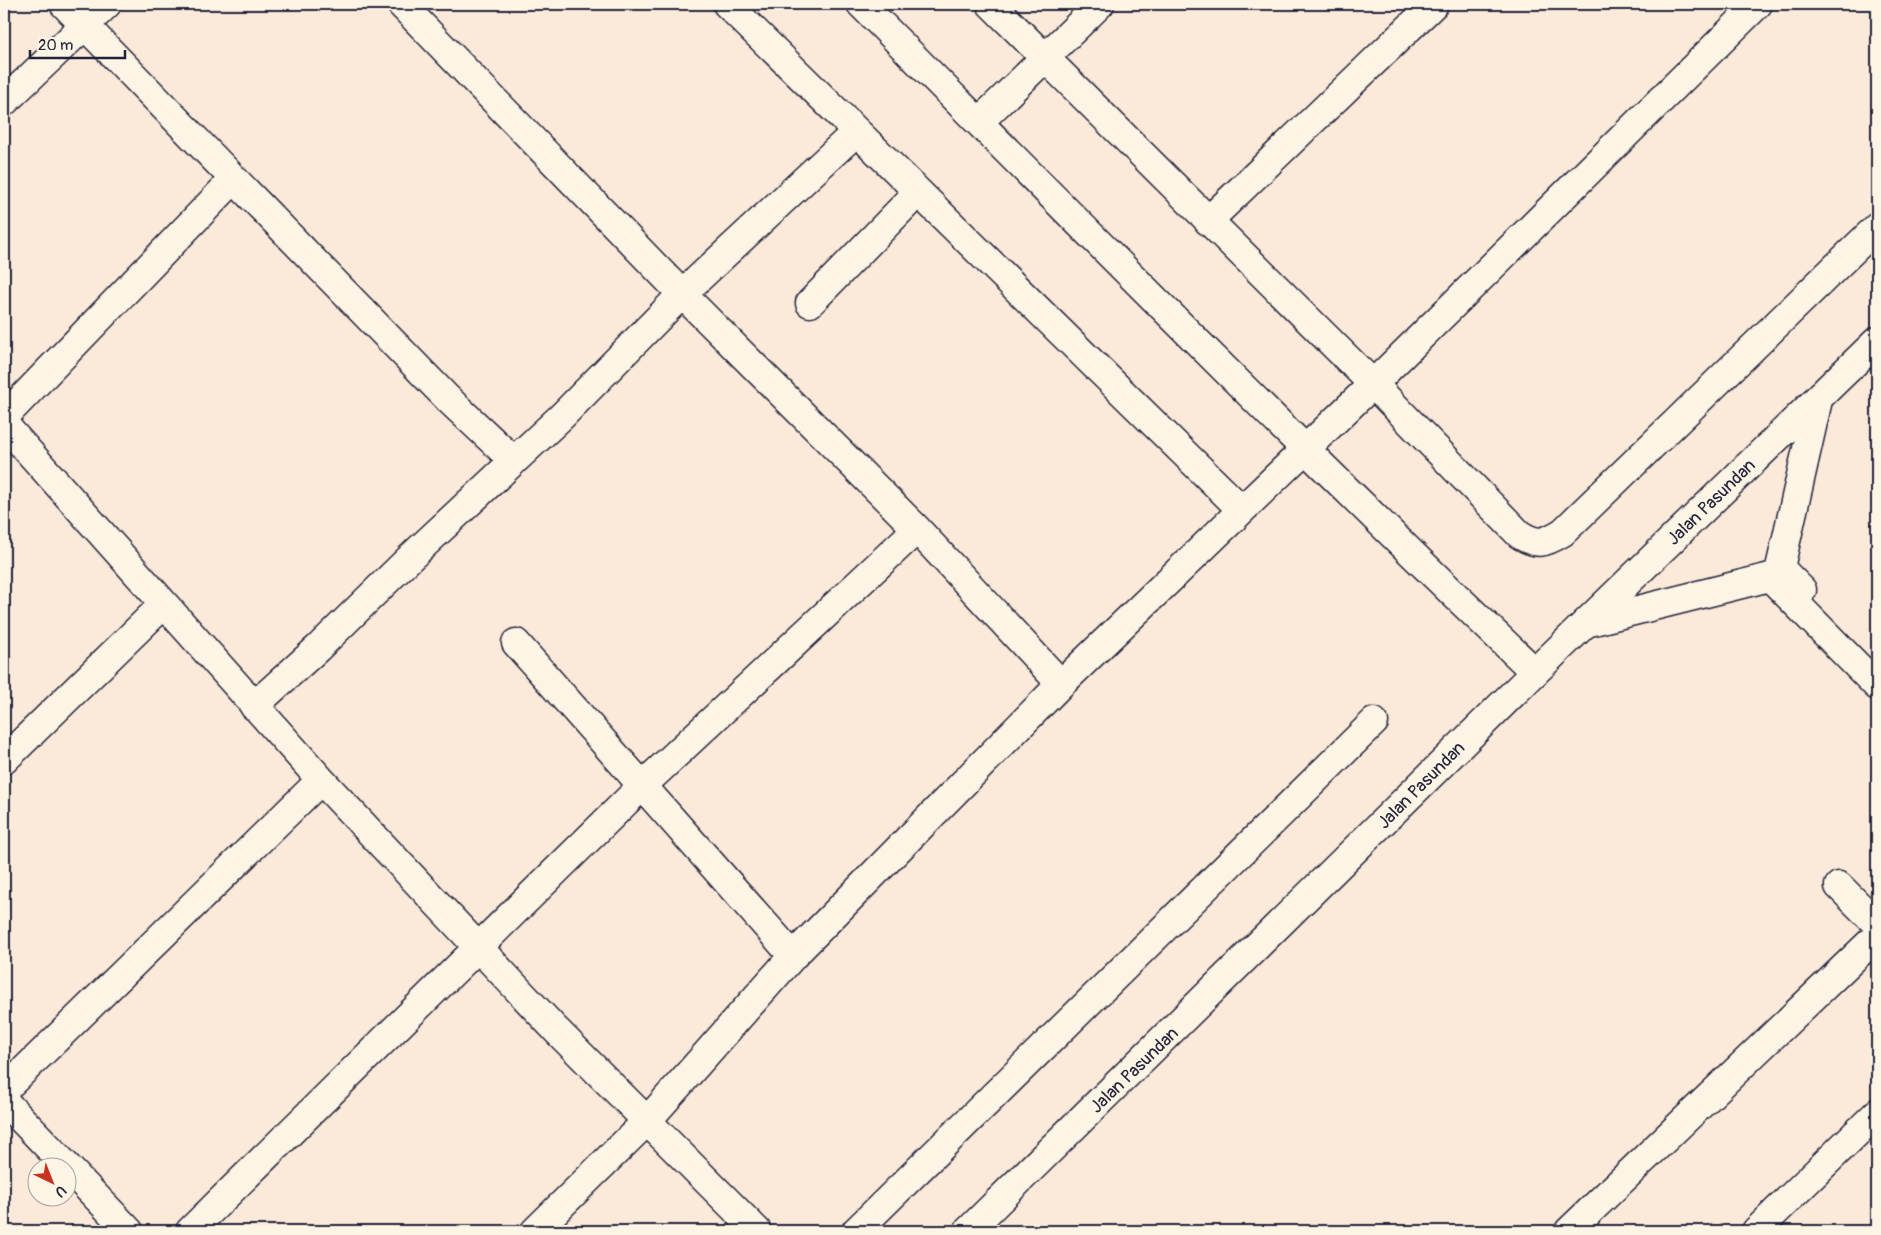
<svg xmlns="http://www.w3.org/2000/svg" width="1881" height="1235" font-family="Pangolin,sans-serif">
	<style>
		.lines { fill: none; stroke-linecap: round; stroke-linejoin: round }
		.street-casing { stroke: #22223b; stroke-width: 31 }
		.secondary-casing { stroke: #22223b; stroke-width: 31 }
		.street { stroke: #fcf5e5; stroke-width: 28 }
		.secondary { stroke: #fcf5e5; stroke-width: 28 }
		.labels { text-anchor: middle; stroke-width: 4; stroke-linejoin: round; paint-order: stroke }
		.street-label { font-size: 18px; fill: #22223b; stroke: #fcf5e5 }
	</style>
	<rect width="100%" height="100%" fill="#fbeada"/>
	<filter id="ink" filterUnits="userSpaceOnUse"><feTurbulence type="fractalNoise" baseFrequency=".02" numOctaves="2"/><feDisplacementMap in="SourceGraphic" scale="10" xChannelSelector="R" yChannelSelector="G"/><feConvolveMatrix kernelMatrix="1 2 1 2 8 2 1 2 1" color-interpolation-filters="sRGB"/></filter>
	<g filter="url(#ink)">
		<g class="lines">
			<!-- street casing -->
			<g class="street-casing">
				<path id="street" d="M 64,4 L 448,399 L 514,461
					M 401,4 L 682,294 L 917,529 L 1061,684
					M 727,4 L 1242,510
					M 861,4 C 1084,228 1306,454 1535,672
					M 991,4 L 1373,384 L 1519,534 C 1537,546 1545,543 1563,532 L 1877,227
					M 4,102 L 107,4
					M 979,122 L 1100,4
					M 1208,221 L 1434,4
					M 810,303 L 917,193
					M 4,417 L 234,179
					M 4,424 L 321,780 L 556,1030 L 757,1231
					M 1802,590 L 1780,568 L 1818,400
					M 1586,623 L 1770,577 L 1877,686
					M 516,643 L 793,956
					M 254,706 L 318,648 L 411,557 L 562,416 L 682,294 L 856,132
					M 4,760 L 164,604
					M 1839,886 L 1877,924
					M 4,1090 L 321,780
					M 4,1101 L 129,1231
					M 190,1231 L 642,786 L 917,529
					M 535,1231 L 646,1122 L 793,956 L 1061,684 L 1373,384 L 1758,4
					M 856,1231 L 1374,722
					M 1569,1231 L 1877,936
					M 1756,1231 L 1877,1113"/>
			</g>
			<!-- secondary casing -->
			<g class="secondary-casing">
				<path id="secondary" d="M 968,1231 L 1535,672 L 1877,341"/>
			</g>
			<!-- street -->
			<use href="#street" class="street"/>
			<!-- secondary -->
			<use href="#secondary" class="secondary"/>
		</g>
	</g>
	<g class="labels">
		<!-- street labels -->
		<g class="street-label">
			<text transform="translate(1711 502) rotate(-44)" y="6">Jalan Pasundan</text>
			<text transform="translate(1421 785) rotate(-45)" y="6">Jalan Pasundan</text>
			<text transform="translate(1134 1070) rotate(-44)" y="6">Jalan Pasundan</text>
		</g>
	</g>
	<!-- margin -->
	<rect width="1881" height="1235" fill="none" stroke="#fcf5e5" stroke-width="20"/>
	<rect x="10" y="10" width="1861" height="1215" fill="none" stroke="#22223b" stroke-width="2" filter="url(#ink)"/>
	<!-- north arrow -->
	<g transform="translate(52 1182) rotate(137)"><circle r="24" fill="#fcf5e5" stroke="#a5a1a1"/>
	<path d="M0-4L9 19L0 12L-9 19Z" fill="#c8321e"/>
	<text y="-8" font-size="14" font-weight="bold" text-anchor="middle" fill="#22223b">U</text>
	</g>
	<!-- scale -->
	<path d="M30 50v8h95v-8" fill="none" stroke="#22223b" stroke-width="2.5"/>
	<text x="38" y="50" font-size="15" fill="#22223b" stroke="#fcf5e5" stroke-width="4" paint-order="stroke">20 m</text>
</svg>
